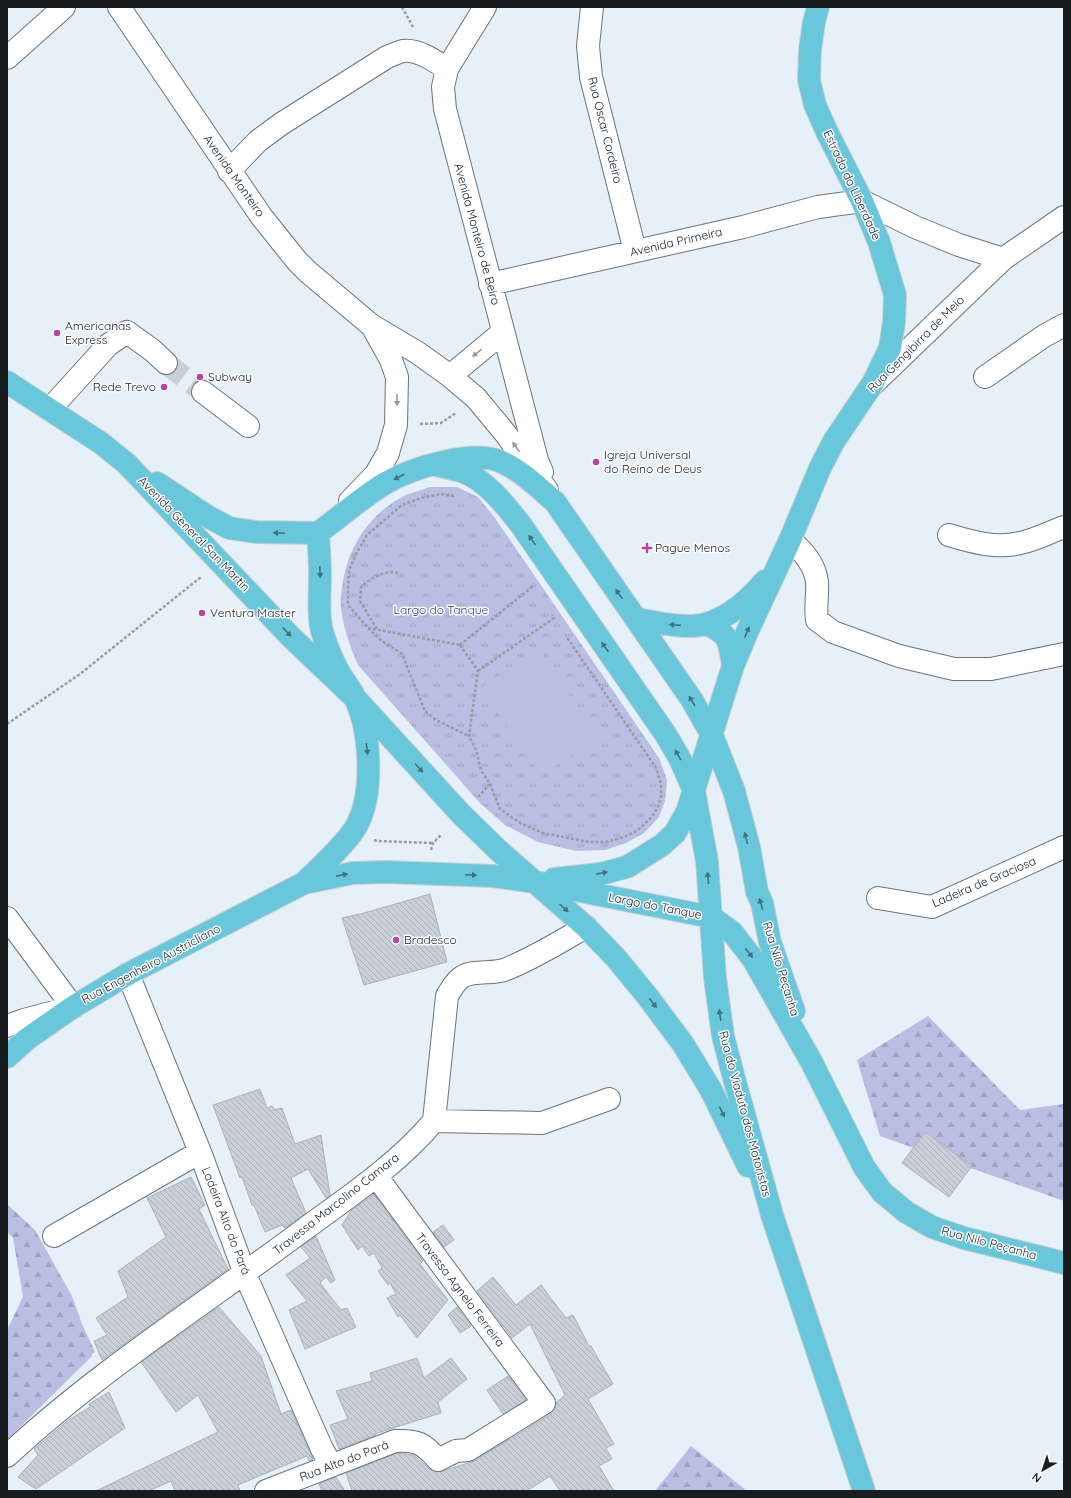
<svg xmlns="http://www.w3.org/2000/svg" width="1071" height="1498" font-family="Quicksand,sans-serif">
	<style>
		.grass { fill: url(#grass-tufts) }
		.forest { fill: url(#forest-firs) }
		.pitch { fill: #b9bee2 }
		.building { fill: url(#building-back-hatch); stroke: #acb2bc }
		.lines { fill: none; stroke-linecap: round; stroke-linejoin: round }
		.minor-tunnel { stroke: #c7d0d8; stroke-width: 22; stroke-dasharray: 22 11; stroke-linecap: butt }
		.minor-casing { stroke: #6b747b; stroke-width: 24 }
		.major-casing { stroke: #cccdce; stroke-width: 24 }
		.path { stroke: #969da3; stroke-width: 2.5; stroke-dasharray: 3 2; stroke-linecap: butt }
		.minor { stroke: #fff; stroke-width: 22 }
		.major { stroke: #68c7da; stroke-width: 22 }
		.oneway { fill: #98999b }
		.oneway2 { fill: #40727d }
		.poi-dot { fill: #b7449f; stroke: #fafcfe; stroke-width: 1.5 }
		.labels { text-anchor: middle; stroke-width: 3; stroke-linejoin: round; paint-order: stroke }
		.street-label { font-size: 12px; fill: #191d20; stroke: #fafcfe }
		.poi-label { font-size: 12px; fill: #191d20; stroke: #fafcfe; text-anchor: start }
		.park-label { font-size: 12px; fill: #373a7a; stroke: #fafcfe }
	</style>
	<defs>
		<pattern id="grass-tufts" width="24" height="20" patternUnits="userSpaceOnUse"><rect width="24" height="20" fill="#b9bee2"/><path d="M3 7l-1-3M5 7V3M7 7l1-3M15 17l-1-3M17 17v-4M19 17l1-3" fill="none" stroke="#9ea3c2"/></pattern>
		<pattern id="forest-firs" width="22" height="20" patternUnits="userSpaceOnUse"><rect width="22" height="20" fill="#b9bee2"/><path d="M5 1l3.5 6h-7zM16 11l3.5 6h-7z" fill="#9ea3c2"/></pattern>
		<pattern id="building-back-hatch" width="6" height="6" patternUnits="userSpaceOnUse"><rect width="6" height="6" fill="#c9cfd9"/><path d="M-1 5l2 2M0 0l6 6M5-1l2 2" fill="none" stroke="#acb1ba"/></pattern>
	</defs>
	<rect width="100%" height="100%" fill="#e6f0f8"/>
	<!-- grass -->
	<path class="grass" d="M 430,487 L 457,487 L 478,497 L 495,518 L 659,758 L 667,780 L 665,801 L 659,817 L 644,833 L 626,843 L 605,850 L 576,851 L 538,842 L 505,825 L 480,803 L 358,665 C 350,646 343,628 341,607 C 340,601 341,594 342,589 C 346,549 370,512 406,495 C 414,492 422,490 430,487 Z"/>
	<!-- forest -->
	<path class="forest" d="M 928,1016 L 1020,1110 L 1064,1104 L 1064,1201 L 880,1136 L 857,1060 Z
		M 7,1204 L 35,1230 L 72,1296 L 82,1324 L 95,1352 L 92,1354 L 92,1356 L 7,1440 L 7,1330 L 23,1297 L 13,1238 L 7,1232 Z
		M 691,1446 L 747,1491 L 655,1491 Z"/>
	<!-- pitch -->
	<path class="pitch" d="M 539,649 L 598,737 L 541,776 L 481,688 Z"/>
	<!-- building -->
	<path class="building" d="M 430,894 L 447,962 L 364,985 L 342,918 L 364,913 Z
		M 260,1089 L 267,1108 L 272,1106 L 274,1110 L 282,1108 L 295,1144 L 321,1135 L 330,1195 L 326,1198 L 308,1169 L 291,1178 L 306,1213 L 285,1228 L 282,1225 L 265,1232 L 254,1205 L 252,1205 L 242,1177 L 240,1178 L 213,1105 Z
		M 925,1132 L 972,1166 L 949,1197 L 902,1163 Z
		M 191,1177 L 205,1205 L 199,1209 L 228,1269 L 102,1360 L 94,1341 L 107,1335 L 96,1318 L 128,1297 L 118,1271 L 166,1237 L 147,1198 Z
		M 374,1194 L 423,1261 L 420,1264 L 448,1300 L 417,1338 L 400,1315 L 398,1317 L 387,1298 L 396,1294 L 390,1283 L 388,1285 L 378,1271 L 382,1268 L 374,1253 L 369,1256 L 362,1246 L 358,1250 L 342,1225 L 351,1211 Z
		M 443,1225 L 454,1240 L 444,1247 L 433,1232 Z
		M 316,1236 L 335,1280 L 331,1283 L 326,1277 L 320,1283 L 341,1310 L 347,1308 L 356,1327 L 305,1349 L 289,1310 L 307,1301 L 286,1275 L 310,1258 L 301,1247 Z
		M 493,1277 L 516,1305 L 541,1285 L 566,1318 L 573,1315 L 589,1346 L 591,1346 L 613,1384 L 588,1399 L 614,1444 L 606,1448 L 612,1459 L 599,1466 L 614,1491 L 560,1491 L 550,1476 L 527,1491 L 352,1491 L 346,1473 L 397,1453 L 414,1455 L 429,1469 L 436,1472 L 443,1471 L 474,1461 L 551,1414 L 555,1409 L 556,1403 L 565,1395 L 530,1324 L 512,1338 L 477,1291 Z
		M 219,1307 L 261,1356 L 281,1414 L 291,1410 L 313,1459 L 309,1461 L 307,1456 L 238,1485 L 240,1491 L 175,1491 L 171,1481 L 149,1491 L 96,1491 L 218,1432 L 198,1395 L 176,1412 L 141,1362 Z
		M 457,1307 L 471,1326 L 460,1333 L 448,1315 Z
		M 417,1358 L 424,1378 L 451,1358 L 467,1379 L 438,1402 L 441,1413 L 374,1434 L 376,1435 L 339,1449 L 330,1425 L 348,1419 L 336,1391 L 372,1381 L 370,1373 Z
		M 508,1376 L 526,1400 L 503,1414 L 487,1390 Z
		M 109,1392 L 125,1428 L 36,1489 L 18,1477 L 38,1455 L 34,1449 L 67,1421 L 90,1407 L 89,1404 Z
		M 336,1477 L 345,1491 L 322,1491 L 319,1484 Z"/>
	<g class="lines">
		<!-- minor-tunnel -->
		<path class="minor-tunnel" d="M 166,363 L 203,392"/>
		<!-- minor casing -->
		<g class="minor-casing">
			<path id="minor" d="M 119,7 L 261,216 L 297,261 L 308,272 L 371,325 L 418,353 L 450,376 L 476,398 L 505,433 L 547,490
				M 485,7 L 447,69 L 443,87 L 445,109 L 537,460 L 542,472
				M 592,7 L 588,46 L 591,77 L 635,251
				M 7,58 L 64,7
				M 229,171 L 258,141 L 281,124 L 387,57 C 392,55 398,52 403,51 C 418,49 435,61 447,69
				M 490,284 L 743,227 L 818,207 L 862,201 L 915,227 L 959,245 L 1003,259
				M 450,376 L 503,332
				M 985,377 L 1044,336 L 1064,325
				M 874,383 L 1003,259 L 1064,217
				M 203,392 L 248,426
				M 50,409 L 108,345 L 127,332 L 152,350 L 166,363
				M 350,501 L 376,474 L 388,453 L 396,425 L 397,377 L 391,360 L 372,326
				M 949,535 C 972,542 996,549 1020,543 C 1035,540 1050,532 1064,527
				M 790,540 C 803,551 815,564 817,582 C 818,594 815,607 817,620 L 833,632 L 899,656 L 954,669 L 991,669 L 1064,654
				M 878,898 L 932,907 L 1064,847
				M 7,918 L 73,1007 L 24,1020 L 7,1026
				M 128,974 L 200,1152 L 245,1274 L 322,1449 L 331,1465
				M 434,1121 L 542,1123 L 609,1099
				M 54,1236 L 200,1152
				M 7,1456 C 97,1372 203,1305 302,1231 C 348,1197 397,1165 434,1121 L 447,996 C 451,990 455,981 462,977 C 473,970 492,974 504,970 C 533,959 559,942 586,927
				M 266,1491 L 395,1441 C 418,1440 423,1443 438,1460 L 456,1451 L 468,1450 L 544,1403 L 376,1176"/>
		</g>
		<!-- major casing -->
		<g class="major-casing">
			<path id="major" d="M 7,382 L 101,443 L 127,464 L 290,636 L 355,698 L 461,814 L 498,850 L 586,927 L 616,958 L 648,997 L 683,1044 L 711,1090 L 748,1166
				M 436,465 C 445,467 455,469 464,472 C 488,482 506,506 521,525 L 666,735 L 680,759 L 694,791 L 707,861 L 715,978 L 723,1036 L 734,1078 L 772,1215 L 864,1491
				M 157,483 L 207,516 L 229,528 L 256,532 L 318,533
				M 318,533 C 340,517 361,498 384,484 C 411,468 475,448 504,463 C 524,473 539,488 555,502 L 692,700 L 712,735 L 734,791 L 749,847 L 757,892 L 762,903 L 770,942 L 794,1011
				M 637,619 C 655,622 674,627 693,626 C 722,624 747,602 765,581
				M 706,624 C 730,634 729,641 733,666
				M 554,879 L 600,874 L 627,867 L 662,845 L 675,833 L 687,812 L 733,666 L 748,630 L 790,540 L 820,468 L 834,441 L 873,383 L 890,348 L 894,322 L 895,295 L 879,242 L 862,201 L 827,132 L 815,105 L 809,80 L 810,50 L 814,22 L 818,7
				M 304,883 C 321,866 340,850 354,830 C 375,798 371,732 355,698 C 351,689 344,681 339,672 C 332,660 324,640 321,627 C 318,610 320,592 320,575 C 320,561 319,547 318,533
				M 7,1057 L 27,1039 L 73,1007 L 128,974 L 304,883 L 353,873 L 386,872 L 493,876 L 535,882 L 711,917 L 732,932 L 753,959 L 811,1061 L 864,1167 L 882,1192 L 906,1212 L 932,1227 L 964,1238 L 1064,1263"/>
		</g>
		<!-- path -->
		<path class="path" d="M 402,7 L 413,27
			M 420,424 L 441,423 L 456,413
			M 454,496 L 441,494 L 421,498 L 402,505 L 367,535 L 356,554 L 349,570 L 348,590 L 348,605 L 368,628 L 382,641 L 402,654 L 425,711 L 436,720 L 469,736
			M 368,628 L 460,645
			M 377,629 L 360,601 L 361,587 C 371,578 385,569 399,573
			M 460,645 L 478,671 L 469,736 L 476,750 L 481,770 L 490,784 L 500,809 L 520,823 L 543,833 L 589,842 L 607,842 L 624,837 L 638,830 L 651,818 L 658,807 L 661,796 L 661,784 L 656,768 L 566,636
			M 460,645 L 532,587 L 533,588
			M 478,671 L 554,618 L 552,615
			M 7,724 L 80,674 L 201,577
			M 478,797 L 490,784
			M 374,840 L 377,841 L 433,843
			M 431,850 L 433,843 L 442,834"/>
		<!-- minor -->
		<use href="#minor" class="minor"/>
		<!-- major -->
		<use href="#major" class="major"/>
	</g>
	<!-- one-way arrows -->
	<defs><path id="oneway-solid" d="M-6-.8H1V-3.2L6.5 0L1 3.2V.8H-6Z"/></defs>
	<g class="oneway">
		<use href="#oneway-solid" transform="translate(477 353) rotate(141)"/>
		<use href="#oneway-solid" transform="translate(397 400) rotate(90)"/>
		<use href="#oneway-solid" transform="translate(516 447) rotate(-126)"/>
	</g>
	<g class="oneway2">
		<use href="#oneway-solid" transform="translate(399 477) rotate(153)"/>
		<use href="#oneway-solid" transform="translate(279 533) rotate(-178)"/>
		<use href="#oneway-solid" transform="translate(532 540) rotate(-125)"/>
		<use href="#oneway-solid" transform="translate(320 572) rotate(88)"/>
		<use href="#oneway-solid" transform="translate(619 594) rotate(-125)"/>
		<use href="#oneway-solid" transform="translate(675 625) rotate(-176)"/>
		<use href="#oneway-solid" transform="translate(287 632) rotate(47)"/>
		<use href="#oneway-solid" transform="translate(747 632) rotate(-67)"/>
		<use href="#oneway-solid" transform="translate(605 647) rotate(-125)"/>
		<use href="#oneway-solid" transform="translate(692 701) rotate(-122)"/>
		<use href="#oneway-solid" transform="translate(367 749) rotate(83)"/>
		<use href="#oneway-solid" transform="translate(678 755) rotate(-120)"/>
		<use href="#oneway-solid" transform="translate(419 768) rotate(48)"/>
		<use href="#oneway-solid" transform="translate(746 838) rotate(-104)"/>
		<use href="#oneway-solid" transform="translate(602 873) rotate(-12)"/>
		<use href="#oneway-solid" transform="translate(342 875) rotate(-11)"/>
		<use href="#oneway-solid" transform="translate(471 875) rotate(3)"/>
		<use href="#oneway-solid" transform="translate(708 878) rotate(-95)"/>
		<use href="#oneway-solid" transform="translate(761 904) rotate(-107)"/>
		<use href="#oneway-solid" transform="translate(564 908) rotate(42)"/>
		<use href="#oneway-solid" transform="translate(749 953) rotate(52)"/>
		<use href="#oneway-solid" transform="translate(653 1003) rotate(53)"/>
		<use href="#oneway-solid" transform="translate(720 1015) rotate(-98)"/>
		<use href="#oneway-solid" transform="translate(722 1112) rotate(64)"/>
	</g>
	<!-- markers -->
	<g class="poi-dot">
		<circle cx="57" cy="333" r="4"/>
		<circle cx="200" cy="377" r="4"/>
		<circle cx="164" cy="387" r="4"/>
		<circle cx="596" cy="462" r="4"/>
		<path d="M645 542h4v4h4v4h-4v4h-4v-4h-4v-4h4z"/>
		<circle cx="202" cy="613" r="4"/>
		<circle cx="396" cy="940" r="4"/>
	</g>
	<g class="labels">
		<!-- street labels -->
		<g class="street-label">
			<text transform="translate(605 130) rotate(76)" y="4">Rua Oscar Cordeiro</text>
			<text transform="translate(234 176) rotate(55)" y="4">Avenida Monteiro</text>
			<text transform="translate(852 185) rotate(65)" y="4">Estrada da Liberdade</text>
			<text transform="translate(477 234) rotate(75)" y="4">Avenida Monteiro de Beiro</text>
			<text transform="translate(676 242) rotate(-13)" y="4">Avenida Primeira</text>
			<text transform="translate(916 344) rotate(-45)" y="4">Rua Gengibirra de Meio</text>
			<text transform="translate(194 534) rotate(46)" y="4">Avenida General San Martin</text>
			<text transform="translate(984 882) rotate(-23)" y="4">Ladeira de Graciosa</text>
			<text transform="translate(655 906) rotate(11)" y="4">Largo do Tanque</text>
			<text transform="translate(151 964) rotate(-28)" y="4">Rua Engenheiro Austricliano</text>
			<text transform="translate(781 969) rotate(73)" y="4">Rua Nilo Peçanha</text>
			<text transform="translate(745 1114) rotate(75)" y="4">Rua do Viaduto dos Motoristas</text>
			<text transform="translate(336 1204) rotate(-38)" y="4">Travessa Marcolino Camara</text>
			<text transform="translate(226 1221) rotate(69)" y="4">Ladeira Alto do Pará</text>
			<text transform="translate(989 1243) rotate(15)" y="4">Rua Nilo Peçanha</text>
			<text transform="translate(460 1290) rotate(53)" y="4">Travessa Agnelo Ferreira</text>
			<text transform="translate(344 1461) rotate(-21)" y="4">Rua Alto do Pará</text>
		</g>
		<!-- poi labels -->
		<g class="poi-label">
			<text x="65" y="330">Americanas<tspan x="65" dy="14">Express</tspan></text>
			<text x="208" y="381">Subway</text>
			<text x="156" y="391" text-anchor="end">Rede Trevo</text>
			<text x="604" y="459">Igreja Universal<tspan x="604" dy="14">do Reino de Deus</tspan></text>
			<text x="655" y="552">Pague Menos</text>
			<text x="210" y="617">Ventura Master</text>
			<text x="404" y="944">Bradesco</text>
		</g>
		<!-- park labels -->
		<g class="park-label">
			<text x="441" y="614">Largo do Tanque</text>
		</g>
	</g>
	<!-- border -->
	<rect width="1071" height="1498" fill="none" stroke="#191d20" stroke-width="16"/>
	<!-- north arrow -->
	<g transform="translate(1043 1470) rotate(219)" stroke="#fafcfe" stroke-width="3" paint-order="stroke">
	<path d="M0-3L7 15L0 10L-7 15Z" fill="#191d20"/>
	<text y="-6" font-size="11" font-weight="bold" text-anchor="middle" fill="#191d20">N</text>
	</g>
</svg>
